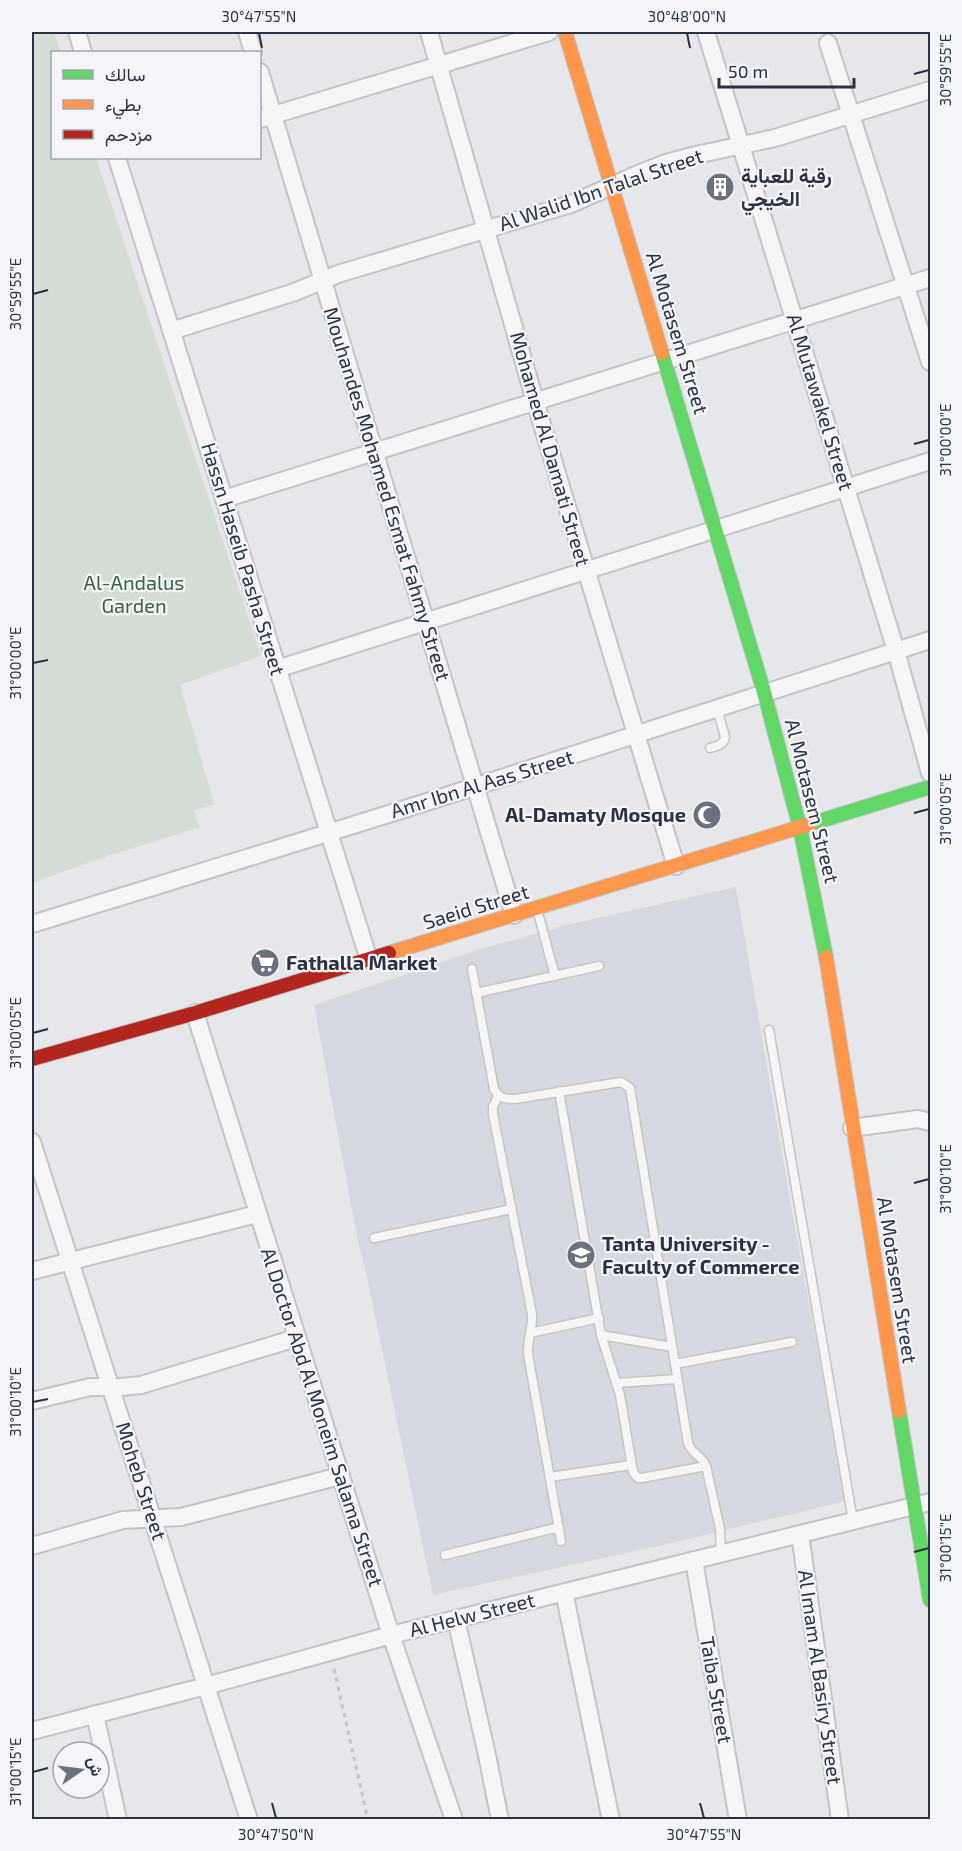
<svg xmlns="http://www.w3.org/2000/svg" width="962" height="1851" font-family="'Exo 2',Vazirmatn,sans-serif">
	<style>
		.built { fill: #d6dae0 }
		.green { fill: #d5ded5 }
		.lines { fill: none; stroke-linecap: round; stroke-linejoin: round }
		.lane-casing { stroke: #c4c5c8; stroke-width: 11 }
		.street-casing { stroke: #c4c5c8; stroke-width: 20 }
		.fast-casing { stroke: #c4c5c8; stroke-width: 16 }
		.slow-casing { stroke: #c4c5c8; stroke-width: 16 }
		.jam-casing { stroke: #c4c5c8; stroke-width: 16 }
		.path { stroke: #c7c8cd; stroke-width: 3; stroke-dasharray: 4.5 4.5; stroke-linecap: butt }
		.lane { stroke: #f5f5f7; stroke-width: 8 }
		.street { stroke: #f5f5f7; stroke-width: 16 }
		.fast { stroke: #63d668; stroke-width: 14 }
		.slow { stroke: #ff974d; stroke-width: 14 }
		.jam { stroke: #b3261e; stroke-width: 14 }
		.ticks { fill: none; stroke: #2a3145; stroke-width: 2 }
		.labels { text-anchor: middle; stroke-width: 4.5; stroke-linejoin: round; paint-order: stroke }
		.poi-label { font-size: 20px; font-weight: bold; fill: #2a3145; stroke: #f4f5f9; text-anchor: start }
		.street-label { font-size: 20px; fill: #2a3145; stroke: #f4f5f9 }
		.park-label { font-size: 20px; fill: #3a6137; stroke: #f4f5f9 }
		.neatline { fill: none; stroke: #2a3145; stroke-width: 2 }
		.ticks-label { font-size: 15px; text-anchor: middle; fill: #2a3145 }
	</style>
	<rect width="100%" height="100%" fill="#e6e7ea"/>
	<!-- built -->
	<path class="built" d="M 736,887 L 792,1211 L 846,1501 L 659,1546 L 433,1595 L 366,1273 L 357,1237 L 314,1005 L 481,949 L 566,925 Z"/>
	<!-- green -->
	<path class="green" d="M 32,32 L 54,32 L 61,52 L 52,52 L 52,158 L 96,158 L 261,656 L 180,685 L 214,804 L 194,811 L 200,827 L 108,856 L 32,883 Z"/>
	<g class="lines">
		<!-- lane casing -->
		<g class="lane-casing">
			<path id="lane" d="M 710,748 C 717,746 724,745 725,737 L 717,708
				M 537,909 L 555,976
				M 472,969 L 494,1089 C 499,1098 504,1099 515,1099 L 621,1082 L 630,1088 L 688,1443 C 691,1454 702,1455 706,1466 L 720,1529 L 721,1554
				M 476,993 L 599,966
				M 769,1030 L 853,1521
				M 559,1091 L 601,1335 L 620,1395 L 633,1472 L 638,1478 L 642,1478 L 706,1466
				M 498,1096 L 493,1107 L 493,1114 L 532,1314 C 533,1328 527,1340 528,1354 L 561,1541
				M 374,1238 L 512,1209
				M 530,1333 L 599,1318
				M 601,1335 L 672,1347
				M 675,1364 L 792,1342
				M 616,1383 L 677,1379
				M 550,1477 L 631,1465
				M 445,1555 L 559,1527"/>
		</g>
		<!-- street casing -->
		<g class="street-casing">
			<path id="street" d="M 77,32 L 83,52
				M 247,32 L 253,52
				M 429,32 L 535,401 L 676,866
				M 706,32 L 896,651 L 930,773
				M 828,43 L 930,362
				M 260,72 L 514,915
				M 260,119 L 549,32
				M 117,158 L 369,960
				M 171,331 L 295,292 L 338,274 L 571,204 L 638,174 L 666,163 L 696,155 L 775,138 L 930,90
				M 224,499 L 930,278
				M 277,669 L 930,461
				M 32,924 C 181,878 331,833 480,785 C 630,737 780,687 930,640
				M 195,1013 L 391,1635 L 454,1820
				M 852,1128 L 918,1119 L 930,1122
				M 32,1142 L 249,1820
				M 32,1271 L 257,1214
				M 32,1401 L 90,1387 L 121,1387 L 141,1385 L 296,1338
				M 800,1534 L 840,1820
				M 32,1546 L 123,1520 L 181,1517 L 340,1476
				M 694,1560 L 738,1820
				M 564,1592 L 611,1820
				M 456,1619 L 487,1755 L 500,1820
				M 95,1714 L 118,1820
				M 32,1731 L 206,1686 L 391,1635 L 930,1502"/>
		</g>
		<!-- fast casing -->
		<g class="fast-casing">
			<path id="fast" d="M 662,353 L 764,692 L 800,828 L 826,957
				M 810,824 L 930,787
				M 899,1411 L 930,1600"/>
		</g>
		<!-- slow casing -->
		<g class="slow-casing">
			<path id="slow" d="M 565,32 L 662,353
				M 389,953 L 810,824
				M 826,957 L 899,1411"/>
		</g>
		<!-- jam casing -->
		<g class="jam-casing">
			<path id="jam" d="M 32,1059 L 195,1013 L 389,953"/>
		</g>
		<!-- path -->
		<path class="path" d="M 334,1669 L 368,1820"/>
		<!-- lane -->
		<use href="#lane" class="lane"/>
		<!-- street -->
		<use href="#street" class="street"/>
		<!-- fast -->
		<use href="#fast" class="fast"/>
		<!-- slow -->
		<use href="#slow" class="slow"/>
		<!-- jam -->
		<use href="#jam" class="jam"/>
	</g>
	<!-- ticks -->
	<path class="ticks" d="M 259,33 L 262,48M 687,33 L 690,48M 914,74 L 929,70M 33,294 L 48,290M 914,444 L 929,440M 33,663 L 48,660M 914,813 L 929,809M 33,1033 L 48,1029M 914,1183 L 929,1179M 33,1402 L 48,1399M 914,1552 L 929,1548M 33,1772 L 48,1768M 272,1803 L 276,1818M 700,1803 L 704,1818"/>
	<!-- icons -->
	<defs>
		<g id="building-disc" transform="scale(1.5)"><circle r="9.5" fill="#6c717f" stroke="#f4f5f9"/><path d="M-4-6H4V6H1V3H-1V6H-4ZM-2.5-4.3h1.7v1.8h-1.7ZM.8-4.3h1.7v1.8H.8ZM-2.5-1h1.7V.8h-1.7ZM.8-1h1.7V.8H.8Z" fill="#fff"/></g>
		<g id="mosque-disc" transform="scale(1.5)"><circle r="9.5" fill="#6c717f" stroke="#f4f5f9"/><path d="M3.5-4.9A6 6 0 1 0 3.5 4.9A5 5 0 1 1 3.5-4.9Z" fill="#fff"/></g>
		<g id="supermarket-disc" transform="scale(1.5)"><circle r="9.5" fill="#6c717f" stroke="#f4f5f9"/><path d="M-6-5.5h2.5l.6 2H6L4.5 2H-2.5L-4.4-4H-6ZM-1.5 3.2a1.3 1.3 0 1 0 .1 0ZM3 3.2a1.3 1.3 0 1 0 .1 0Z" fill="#fff"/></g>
		<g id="university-disc" transform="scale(1.5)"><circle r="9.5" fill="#6c717f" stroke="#f4f5f9"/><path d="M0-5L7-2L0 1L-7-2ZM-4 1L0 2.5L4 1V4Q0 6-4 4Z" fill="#fff"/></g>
	</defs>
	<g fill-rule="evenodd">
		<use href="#building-disc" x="720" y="187"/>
		<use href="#mosque-disc" x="707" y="815"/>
		<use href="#supermarket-disc" x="265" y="963"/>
		<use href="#university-disc" x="581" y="1255"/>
	</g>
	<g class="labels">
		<!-- poi labels -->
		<g class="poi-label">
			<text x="741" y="183">رقية للعباية<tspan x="741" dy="23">الخيجي</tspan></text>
			<text x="686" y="822" text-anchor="end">Al-Damaty Mosque</text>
			<text x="286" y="970">Fathalla Market</text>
			<text x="602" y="1251">Tanta University -<tspan x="602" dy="23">Faculty of Commerce</tspan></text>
		</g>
		<!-- street labels -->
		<g class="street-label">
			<text transform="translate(601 190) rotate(-19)" y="7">Al Walid Ibn Talal Street</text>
			<text transform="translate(677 333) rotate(73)" y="7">Al Motasem Street</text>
			<text transform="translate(820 402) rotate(73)" y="7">Al Mutawakel Street</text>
			<text transform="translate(550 449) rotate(74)" y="7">Mohamed Al Damati Street</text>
			<text transform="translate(387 494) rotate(73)" y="7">Mouhandes Mohamed Esmat Fahmy Street</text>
			<text transform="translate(243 559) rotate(73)" y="7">Hassn Haseib Pasha Street</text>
			<text transform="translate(482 784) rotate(-17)" y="7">Amr Ibn Al Aas Street</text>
			<text transform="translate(812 801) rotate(76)" y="7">Al Motasem Street</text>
			<text transform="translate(476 907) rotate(-17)" y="7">Saeid Street</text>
			<text transform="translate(897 1280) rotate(81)" y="7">Al Motasem Street</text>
			<text transform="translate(322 1417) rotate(72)" y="7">Al Doctor Abd Al Moneim Salama Street</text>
			<text transform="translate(141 1481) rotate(72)" y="7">Moheb Street</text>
			<text transform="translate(472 1615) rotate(-14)" y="7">Al Helw Street</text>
			<text transform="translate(820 1677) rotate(82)" y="7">Al Imam Al Basiry Street</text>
			<text transform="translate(716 1690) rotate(80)" y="7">Taiba Street</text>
		</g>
		<!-- park labels -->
		<g class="park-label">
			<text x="134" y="590">Al-Andalus<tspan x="134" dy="23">Garden</tspan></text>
		</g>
	</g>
	<!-- border -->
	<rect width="962" height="1851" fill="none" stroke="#f4f5f9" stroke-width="66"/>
	<!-- legend -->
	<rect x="51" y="51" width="210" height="108" fill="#f4f5f9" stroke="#a3a7b1" stroke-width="1.5"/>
	<rect x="63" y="70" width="30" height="9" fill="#63d668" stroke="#a3a7b1" stroke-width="1.5"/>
	<text x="105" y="81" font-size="18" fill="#2a3145">سالك</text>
	<rect x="63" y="100" width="30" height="9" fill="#ff974d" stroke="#a3a7b1" stroke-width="1.5"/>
	<text x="105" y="111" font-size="18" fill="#2a3145">بطيء</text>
	<rect x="63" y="130" width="30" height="9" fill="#b3261e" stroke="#a3a7b1" stroke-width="1.5"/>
	<text x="105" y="141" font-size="18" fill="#2a3145">مزدحم</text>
	<!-- north arrow -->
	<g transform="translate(81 1770) rotate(76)"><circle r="28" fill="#f4f5f9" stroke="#a3a7b1" stroke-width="1.5"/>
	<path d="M0-4.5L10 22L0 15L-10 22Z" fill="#6c717f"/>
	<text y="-9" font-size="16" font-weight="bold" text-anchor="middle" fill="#2a3145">ش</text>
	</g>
	<!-- scale -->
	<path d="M719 78v9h135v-9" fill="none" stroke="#2a3145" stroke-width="3"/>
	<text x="728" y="78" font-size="18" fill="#2a3145" stroke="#f4f5f9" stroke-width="4.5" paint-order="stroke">50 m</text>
	<rect x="33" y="33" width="896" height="1785" class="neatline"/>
	<g class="ticks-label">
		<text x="259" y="22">30°47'55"N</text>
		<text x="687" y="22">30°48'00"N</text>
		<text transform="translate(946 70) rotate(-90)" y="5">30°59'55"E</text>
		<text transform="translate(16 294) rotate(-90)" y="5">30°59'55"E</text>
		<text transform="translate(946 440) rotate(-90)" y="5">31°00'00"E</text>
		<text transform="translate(16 663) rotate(-90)" y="5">31°00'00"E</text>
		<text transform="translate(946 809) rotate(-90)" y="5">31°00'05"E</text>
		<text transform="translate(16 1033) rotate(-90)" y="5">31°00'05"E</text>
		<text transform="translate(946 1179) rotate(-90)" y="5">31°00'10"E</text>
		<text transform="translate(16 1402) rotate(-90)" y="5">31°00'10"E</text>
		<text transform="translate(946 1548) rotate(-90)" y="5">31°00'15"E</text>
		<text transform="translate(16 1772) rotate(-90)" y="5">31°00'15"E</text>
		<text x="276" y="1840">30°47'50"N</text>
		<text x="704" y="1840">30°47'55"N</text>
	</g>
</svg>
